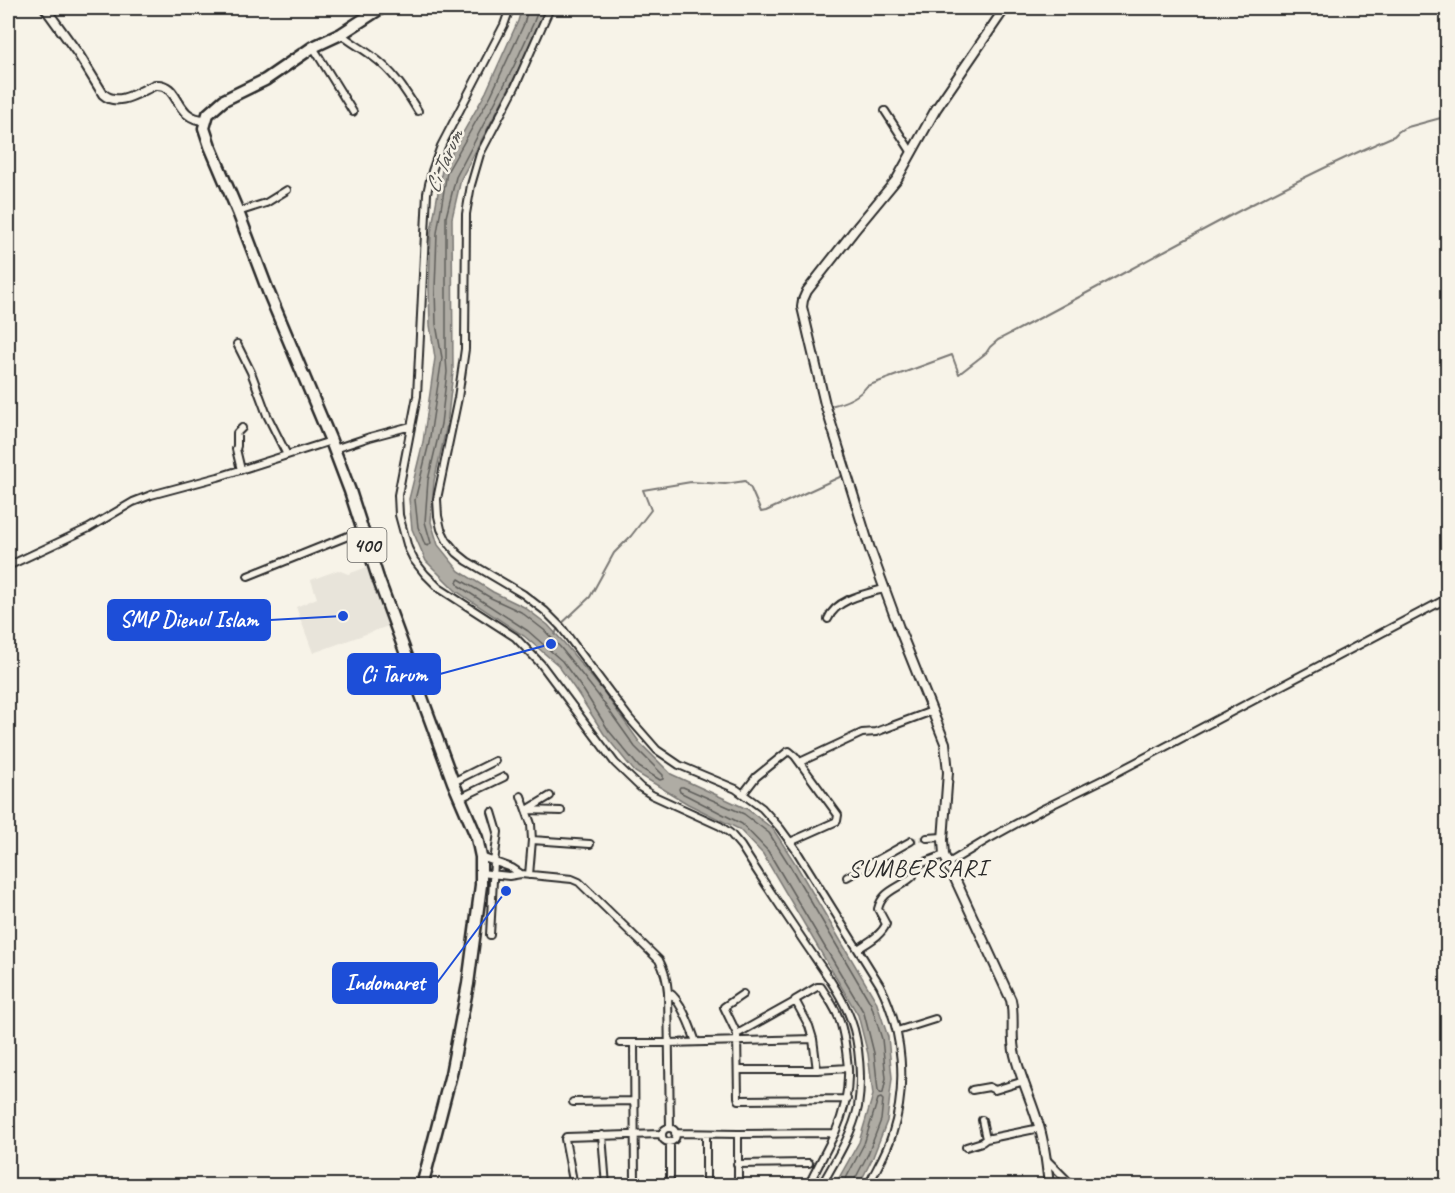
<svg xmlns="http://www.w3.org/2000/svg" width="1455" height="1193" font-family="Caveat,sans-serif">
	<style>
		.built { fill: #e8e4da }
		.water { fill: #afaca4; stroke: #7a7874; stroke-width: 1.5 }
		.lines { fill: none; stroke-linecap: round; stroke-linejoin: round }
		.shore { stroke: #605f5b; stroke-width: 1.5 }
		.stream { stroke: #7a7874; stroke-width: 2 }
		.minor-tunnel { stroke: #cecbc2; stroke-width: 6; stroke-dasharray: 6 3; stroke-linecap: butt }
		.minor-casing { stroke: #2b2b2b; stroke-width: 10 }
		.tertiary-casing { stroke: #2b2b2b; stroke-width: 12 }
		.primary-casing { stroke: #2b2b2b; stroke-width: 15 }
		.minor { stroke: #f7f3e8; stroke-width: 6 }
		.tertiary { stroke: #f7f3e8; stroke-width: 8 }
		.primary { stroke: #f7f3e8; stroke-width: 10 }
		.labels { text-anchor: middle; stroke-width: 5; stroke-linejoin: round; paint-order: stroke }
		.shield { fill: #f7f3e8; stroke: #686764; stroke-width: 1.5 }
		.shield-label { font-size: 20px; font-weight: bold; fill: #2b2b2b }
		.water-label { font-size: 22px; font-style: italic; fill: #53524f; stroke: #f7f3e8 }
		.quarter-label { font-size: 24px; letter-spacing: 1.5px; fill: #2b2b2b; stroke: #f7f3e8 }
		.leader { fill: none; stroke: #1d4ed8; stroke-width: 2 }
		.callout-dot { fill: #1d4ed8; stroke: #f7f3e8; stroke-width: 2 }
		.callout { fill: #1d4ed8; stroke: #1d4ed8; stroke-width: 2 }
		.callout-label { font-size: 22px; text-anchor: middle; font-weight: bold; fill: #fff }
	</style>
	<rect width="100%" height="100%" fill="#f7f3e8"/>
	<filter id="ink" filterUnits="userSpaceOnUse"><feTurbulence type="fractalNoise" baseFrequency=".0167" numOctaves="2"/><feDisplacementMap in="SourceGraphic" scale="12" xChannelSelector="R" yChannelSelector="G"/><feConvolveMatrix kernelMatrix="1 2 1 2 8 2 1 2 1" color-interpolation-filters="sRGB"/></filter>
	<g filter="url(#ink)">
		<!-- built -->
		<path class="built" d="M 370,566 L 391,625 L 313,653 L 296,607 L 317,598 L 311,580 L 338,570 L 348,574 Z"/>
		<!-- water -->
		<path class="water" d="M 522,8 L 545,8 L 539,26 L 518,71 L 461,179 L 452,218 L 453,372 L 447,425 L 434,481 L 431,522 L 438,545 L 459,571 L 493,592 L 524,607 L 548,625 L 565,644 L 603,691 L 640,743 L 671,774 L 747,809 L 773,829 L 795,863 L 876,1001 L 888,1037 L 892,1078 L 887,1121 L 873,1157 L 859,1185 L 835,1185 L 859,1142 L 873,1095 L 868,1054 L 858,1015 L 763,854 L 739,829 L 688,804 L 635,772 L 604,734 L 579,695 L 558,665 L 524,636 L 456,591 L 426,561 L 412,529 L 409,499 L 423,442 L 435,358 L 430,325 L 429,289 L 431,232 L 442,170 L 486,92 L 518,21 Z"/>
		<g class="lines">
			<!-- shore -->
			<path class="shore" d="M 528,8 L 524,24 L 491,95 L 447,172 L 437,233 L 435,289 L 436,324 L 442,358 L 429,443 L 415,500 L 418,527 L 425,545 L 428,546 L 431,543 L 425,522 L 428,480 L 441,424 L 447,372 L 446,358 L 446,217 L 456,177 L 513,68 L 533,24 L 539,8
				M 459,579 L 491,598 L 521,612 L 544,630 L 561,648 L 598,695 L 635,747 L 663,775 L 663,779 L 660,780 L 639,767 L 609,731 L 584,691 L 562,661 L 528,631 L 459,586 L 457,582 Z
				M 680,787 L 683,787 L 744,814 L 769,833 L 790,866 L 871,1004 L 882,1039 L 886,1078 L 883,1093 L 880,1094 L 878,1091 L 874,1053 L 864,1013 L 768,851 L 742,824 L 680,792 L 679,789 Z
				M 842,1186 L 864,1144 L 878,1099 L 881,1098 L 883,1100 L 881,1120 L 868,1154 L 854,1181 L 854,1186"/>
			<!-- stream -->
			<path class="stream" d="M 849,473 L 851,472 L 830,406 C 844,403 858,398 867,386 L 952,355 L 959,374 L 986,353 L 990,347 L 998,340 C 1130,272 1258,195 1394,136 L 1398,132 L 1404,128 L 1448,116
				M 555,635 L 558,627 L 590,597 L 614,553 L 631,536 L 651,510 L 643,490 L 691,482 L 725,484 L 745,481 L 751,489 L 761,512 L 766,511 L 844,475"/>
			<!-- minor-tunnel -->
			<path class="minor-tunnel" d="M 911,841 L 927,838"/>
			<!-- minor casing -->
			<g class="minor-casing">
				<path id="minor" d="M 510,8 L 504,25 L 441,146 L 432,171 L 427,193 L 417,396 L 398,495 L 399,515 L 408,548 L 414,560 L 425,574 L 439,588 L 515,637 L 541,664 L 615,763 L 641,788 L 652,795 L 720,826 L 730,833 L 741,846 C 763,881 786,915 809,949 C 824,971 842,995 851,1020 C 860,1044 862,1082 858,1107 C 852,1135 835,1161 821,1186
					M 550,8 L 515,87 L 480,154 L 471,185 L 466,214 L 465,349 L 458,398 L 437,499 L 438,516 L 441,529 L 447,541 L 457,553 L 467,561 L 523,594 L 545,611 L 561,627 L 629,718 L 657,750 L 679,765 L 736,789 L 762,808 L 780,828 L 796,850 L 880,985 C 903,1031 908,1085 892,1135 C 887,1152 876,1169 868,1186
					M 341,34 C 351,43 362,48 372,56 C 393,71 405,90 418,111
					M 313,47 L 353,112
					M 885,111 L 912,153
					M 238,212 L 266,203 L 287,190
					M 237,344 L 251,372 L 267,415 L 287,455
					M 334,449 L 370,437 L 411,426
					M 241,470 L 236,449 L 237,446 L 237,433 L 242,428
					M 8,566 L 89,528 L 133,502 L 151,495 L 218,477 L 331,441
					M 248,576 L 363,530
					M 828,619 C 836,599 865,594 884,589
					M 800,762 L 862,733 L 876,732 L 932,711
					M 453,782 L 495,761
					M 743,794 L 756,777 L 787,752 L 789,751 L 795,756 L 838,815 L 837,821 L 790,842
					M 521,796 L 531,824 L 532,840 L 529,875
					M 460,798 L 504,777
					M 526,810 L 561,811
					M 527,810 L 550,796
					M 927,838 L 943,837
					M 532,840 L 590,844
					M 481,857 L 512,868 L 521,874 L 509,876 L 481,873
					M 947,864 L 990,838 L 1043,809 L 1106,778 L 1448,598
					M 521,874 L 572,879 L 579,882 L 659,960 C 665,971 667,980 668,992 L 670,1128
					M 847,877 L 911,841
					M 490,935 L 494,862 L 498,832 L 492,812
					M 858,949 C 868,942 881,936 886,924 L 878,909 C 883,889 900,889 913,876 L 913,868 L 915,866 L 944,855
					M 817,987 L 821,987 C 827,996 834,1006 838,1016 C 845,1033 846,1051 848,1068 L 817,1070 L 813,1039 L 809,1026 L 795,1000 Z
					M 668,992 C 681,999 691,1028 696,1042
					M 796,1001 L 737,1034 L 738,1097 L 739,1100 L 847,1099
					M 897,1031 L 935,1019
					M 737,1034 L 724,1007 L 743,994
					M 620,1043 L 668,1043 L 813,1039
					M 634,1043 L 635,1186
					M 738,1070 L 817,1070
					M 972,1090 L 989,1087 L 995,1090 L 1024,1081
					M 573,1102 L 634,1101
					M 982,1120 L 986,1139
					M662 1135a7 7 0 1 1 14 0a7 7 0 1 1-14 0Z
					M 675,1133 L 738,1134 L 738,1186
					M 738,1134 L 835,1133 C 845,1111 849,1092 848,1068
					M 602,1135 L 606,1186
					M 670,1142 L 670,1186
					M 966,1147 L 982,1142 L 986,1139 L 1040,1128
					M 1046,1159 L 1073,1186
					M 737,1164 L 809,1163
					M 574,1186 L 565,1139 L 566,1137 L 661,1134
					M 706,1186 L 706,1134
					M 808,1186 L 835,1133"/>
			</g>
			<!-- tertiary casing -->
			<g class="tertiary-casing">
				<path id="tertiary" d="M 45,8 L 79,55 L 103,94 C 118,108 140,91 155,85 C 181,83 173,119 205,120
					M 1005,8 L 936,109 L 897,179 L 854,231 L 807,291 L 803,300 L 802,307 L 825,404 L 870,549 L 899,628 L 945,743 L 948,772 L 943,840 L 944,855 L 1011,1000 C 1015,1018 1010,1038 1015,1055 C 1021,1079 1032,1102 1039,1126 C 1045,1145 1047,1166 1049,1186"/>
			</g>
			<!-- primary casing -->
			<g class="primary-casing">
				<path id="primary" d="M 381,8 L 341,34 L 313,47 L 265,80 L 224,100 L 208,114 L 204,128 L 210,146 L 238,212 L 268,291 L 331,441 L 350,491 L 378,578 L 453,782 L 477,838 L 481,857 L 481,885 L 468,984 L 451,1074 L 422,1186"/>
			</g>
			<!-- minor -->
			<use href="#minor" class="minor"/>
			<!-- tertiary -->
			<use href="#tertiary" class="tertiary"/>
			<!-- primary -->
			<use href="#primary" class="primary"/>
		</g>
	</g>
	<g class="labels">
		<!-- shield labels -->
		<rect class="shield" x="347.5" y="528" width="39" height="34" rx="4.5"/>
		<g class="shield-label">
			<text x="367" y="552">400</text>
		</g>
		<!-- water labels -->
		<g class="water-label">
			<text transform="translate(443 161) rotate(-67)" y="8">Ci Tarum</text>
		</g>
		<!-- quarter labels -->
		<g class="quarter-label">
			<text x="918" y="876">SUMBERSARI</text>
		</g>
	</g>
	<!-- callouts -->
	<path class="leader" d="M343 616L270 620M551 644L440 674M506 891L437 983"/>
	<g class="callout-dot">
		<circle cx="343" cy="616" r="6"/>
		<circle cx="551" cy="644" r="6"/>
		<circle cx="506" cy="891" r="6"/>
	</g>
	<g class="callout">
		<rect x="108" y="600" width="162" height="40" rx="6"/>
		<rect x="348" y="654" width="92" height="40" rx="6"/>
		<rect x="333" y="963" width="104" height="40" rx="6"/>
	</g>
	<g class="callout-label">
		<text x="189" y="627">SMP Dienul Islam</text>
		<text x="394" y="682">Ci Tarum</text>
		<text x="385" y="990">Indomaret</text>
	</g>
	<!-- margin -->
	<rect width="1455" height="1193" fill="none" stroke="#f7f3e8" stroke-width="30"/>
	<rect x="15" y="15" width="1425" height="1163" fill="none" stroke="#2b2b2b" stroke-width="2" filter="url(#ink)"/>
</svg>
